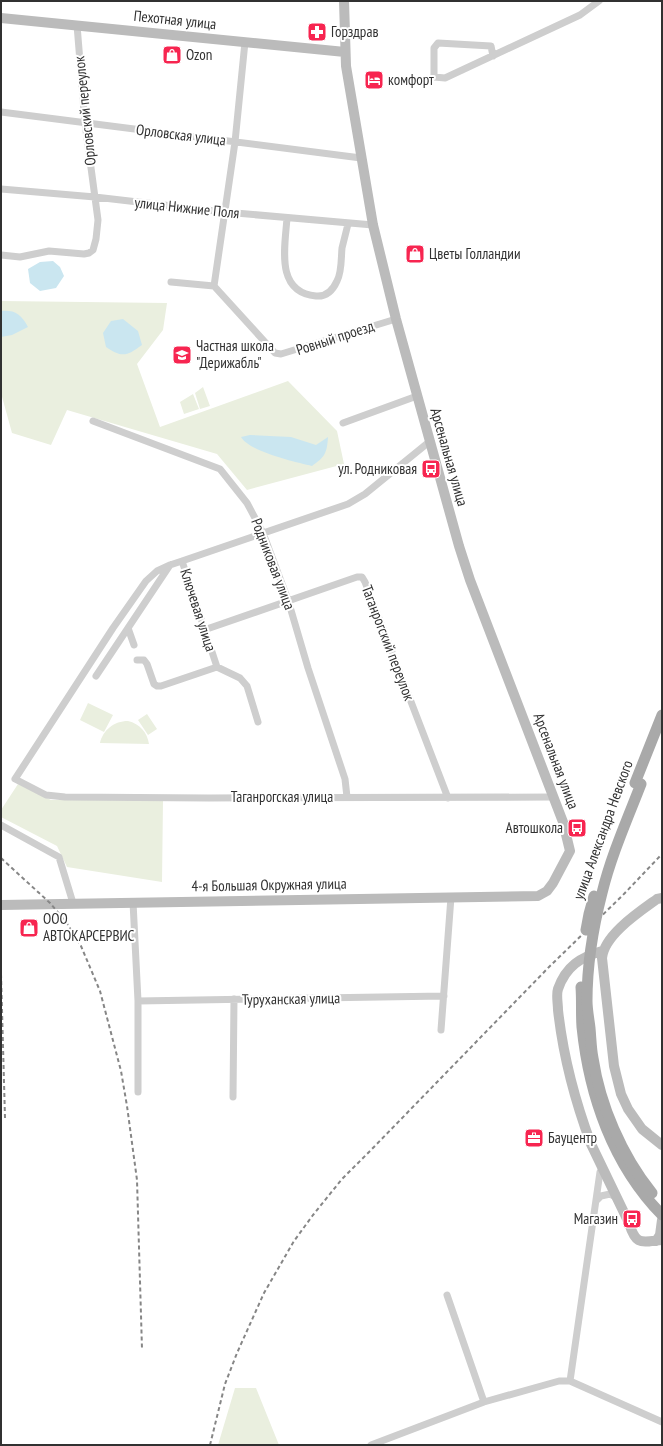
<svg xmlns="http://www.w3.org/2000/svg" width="663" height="1446" font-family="'PT Sans Narrow',sans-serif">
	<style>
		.green { fill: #eaefdf }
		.water { fill: #cae6f0 }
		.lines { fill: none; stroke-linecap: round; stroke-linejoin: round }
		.street { stroke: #cecece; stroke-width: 7 }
		.secondary { stroke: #bbb; stroke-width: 10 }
		.primary { stroke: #a9a9a9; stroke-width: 11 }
		.rail { stroke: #868686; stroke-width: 2; stroke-dasharray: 4 3; stroke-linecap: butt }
		.primary-bridge { stroke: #a9a9a9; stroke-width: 11 }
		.labels { text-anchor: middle; stroke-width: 4; stroke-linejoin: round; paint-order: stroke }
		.street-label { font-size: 15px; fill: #313131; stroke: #fff }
		.poi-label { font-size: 15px; fill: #313131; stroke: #fff; text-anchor: start }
	</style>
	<rect width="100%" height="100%" fill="#fff"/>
	<!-- green -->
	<path class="green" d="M 1,301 L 167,303 L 163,330 L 137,364 L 160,427 L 288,381 L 337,431 L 344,464 L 247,490 L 217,454 L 67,410 L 51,445 L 12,433 L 1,393 Z
		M 203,387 L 210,406 L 200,409 L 195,393 Z
		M 193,394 L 199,409 L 184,414 L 180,402 Z
		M 88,703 L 113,715 L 104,732 L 80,720 Z
		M 147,714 L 157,729 L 148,735 L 138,720 Z
		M 128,721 C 140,724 147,732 149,744 L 100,743 C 103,730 114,721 128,721 Z
		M 18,784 L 51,800 L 163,800 L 162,882 L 67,867 L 57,846 L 1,817 L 1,810 Z
		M 235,1388 L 256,1388 L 279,1445 L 218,1445 Z"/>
	<!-- water -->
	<path class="water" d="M 53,261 L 60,267 L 64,276 L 56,288 L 40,291 L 30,283 L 28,269 L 40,262 Z
		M 1,311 C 15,310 21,314 28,327 L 12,335 L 1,337 Z
		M 123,319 L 138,331 L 142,345 C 127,356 122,358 106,347 L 103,333 L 111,321 Z
		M 250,435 L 291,437 L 316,445 L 328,437 C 327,453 325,457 312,466 C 295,462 250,452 241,437 Z"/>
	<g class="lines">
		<!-- street -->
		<path class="street" d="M 493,56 L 491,46 L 438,43 L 434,48 L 434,77 L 445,78 L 580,15 L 599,1
			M 1,112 L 361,158
			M 1,189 L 95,197 L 224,212 L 373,225
			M 287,218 C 285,247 275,292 316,296 C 326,297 333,290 337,281 C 342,272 341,258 342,248 C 344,240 346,232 348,224
			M 1,255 L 20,257 L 49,251 L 84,254 L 89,253 L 93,250 L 96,239 L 98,220 L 85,123 L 77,25
			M 171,282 L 214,286 L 275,353 L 281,354 L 396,319
			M 214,286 L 235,142 L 245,42
			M 93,421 L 220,469 L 247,503 L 263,533 L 288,600 L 308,668 L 345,779 L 347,797
			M 343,423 L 417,396
			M 170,565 L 157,571 L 146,581 L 113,628 L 15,779 L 46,795 L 65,797 L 209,798 L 553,797
			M 128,628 L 134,645
			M 204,630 L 357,577 L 362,577 L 365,582 L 448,798
			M 137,660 L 144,660 L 147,664 L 154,684 L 157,686 L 161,686 L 217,667 L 182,561 L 348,504 L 365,494 L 429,442
			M 217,667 L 240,678 L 247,686 L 258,722
			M 96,676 L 170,565 L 182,561
			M 1,825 L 59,857 L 73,903
			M 133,902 L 138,1001 L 444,996
			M 138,1001 L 138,1092
			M 441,1030 L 451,897
			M 233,1097 L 234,999
			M 597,1200 L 601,1196 L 610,1194 L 617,1198
			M 447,1295 L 484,1402
			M 570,1381 L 600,1172 L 603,1170
			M 371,1445 L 484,1402 L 559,1381 L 570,1381 L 662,1422"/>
		<!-- secondary -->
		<path class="secondary" d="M 1,18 L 345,52
			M 662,898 L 657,899 C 639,912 604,935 602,958 L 614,1066 L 621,1094 L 628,1109 L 642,1129 L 662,1145
			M 1,905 L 538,896 L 547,891 L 553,883 L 570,851 L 563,822 L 470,580 L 459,546 L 396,319 L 373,225 L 346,66 L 344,1
			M 602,951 C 581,957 566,966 558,989 C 556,995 558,1003 558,1010 C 563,1055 575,1101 591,1144 L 629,1223 C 636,1246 641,1242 662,1240
			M 656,1241 L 660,1235 L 662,1220"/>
		<!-- primary -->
		<path class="primary" d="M 635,783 L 662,715
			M 581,987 C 582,1000 581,1014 582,1027 C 589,1096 613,1165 662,1215"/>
		<!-- rail -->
		<path class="rail" d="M 1,858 L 50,903 L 66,922 L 81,946 L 100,991 L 121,1071 L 127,1106 L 137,1180 L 142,1349
			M 1,974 L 5,1118
			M 210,1445 L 225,1384 L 237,1353 L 264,1293 L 294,1241 L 313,1215 L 342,1179 L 371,1150 L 549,967 L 623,895 L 662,854"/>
		<!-- primary-bridge -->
		<path class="primary-bridge" d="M 641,784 C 627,820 611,856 602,893 C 593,928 587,964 587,1001 C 587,1010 589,1019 590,1028 C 591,1038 591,1048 593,1058 C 600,1105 622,1156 652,1193
			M 586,930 L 589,914 L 594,896"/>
	</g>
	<!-- icons -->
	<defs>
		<g id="pharmacy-square" transform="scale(1)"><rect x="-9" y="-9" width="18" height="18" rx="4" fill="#f72550" stroke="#fff"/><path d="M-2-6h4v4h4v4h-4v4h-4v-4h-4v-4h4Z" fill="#fff"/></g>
		<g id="shop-square" transform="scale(1)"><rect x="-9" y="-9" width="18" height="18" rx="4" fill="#f72550" stroke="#fff"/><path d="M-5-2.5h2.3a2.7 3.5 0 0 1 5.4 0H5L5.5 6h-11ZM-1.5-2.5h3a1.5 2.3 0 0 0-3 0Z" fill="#fff"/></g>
		<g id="hotel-square" transform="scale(1)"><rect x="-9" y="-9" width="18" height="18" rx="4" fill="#f72550" stroke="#fff"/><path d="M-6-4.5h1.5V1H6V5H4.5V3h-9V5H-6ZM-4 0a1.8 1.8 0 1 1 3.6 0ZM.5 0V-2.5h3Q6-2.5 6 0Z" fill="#fff"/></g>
		<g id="school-square" transform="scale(1)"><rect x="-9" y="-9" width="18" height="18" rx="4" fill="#f72550" stroke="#fff"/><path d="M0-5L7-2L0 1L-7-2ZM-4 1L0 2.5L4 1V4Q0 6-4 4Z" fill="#fff"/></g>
		<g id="bus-square" transform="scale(1)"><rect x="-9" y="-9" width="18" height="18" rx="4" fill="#f72550" stroke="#fff"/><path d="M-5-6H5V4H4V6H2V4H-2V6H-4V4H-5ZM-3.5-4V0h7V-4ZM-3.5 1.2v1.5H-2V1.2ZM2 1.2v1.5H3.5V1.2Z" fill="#fff"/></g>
		<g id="office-square" transform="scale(1)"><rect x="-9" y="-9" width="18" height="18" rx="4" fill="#f72550" stroke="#fff"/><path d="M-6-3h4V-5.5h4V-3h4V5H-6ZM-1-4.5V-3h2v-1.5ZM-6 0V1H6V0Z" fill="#fff"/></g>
	</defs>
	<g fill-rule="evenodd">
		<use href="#pharmacy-square" x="317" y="32"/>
		<use href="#shop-square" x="172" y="55"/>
		<use href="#hotel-square" x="374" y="80"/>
		<use href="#shop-square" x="415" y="254"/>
		<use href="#school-square" x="182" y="355"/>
		<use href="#bus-square" x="431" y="469"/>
		<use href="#bus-square" x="577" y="828"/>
		<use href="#shop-square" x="29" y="928"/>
		<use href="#office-square" x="534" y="1138"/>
		<use href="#bus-square" x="632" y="1219"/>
	</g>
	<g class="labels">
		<!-- street labels -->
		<g class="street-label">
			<text transform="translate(175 20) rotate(6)" y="5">Пехотная улица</text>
			<text transform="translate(85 111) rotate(-96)" y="5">Орловский переулок</text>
			<text transform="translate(181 135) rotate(7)" y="5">Орловская улица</text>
			<text transform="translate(187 208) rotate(6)" y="5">улица Нижние Поля</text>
			<text transform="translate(335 338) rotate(-18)" y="5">Ровный проезд</text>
			<text transform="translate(449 457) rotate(74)" y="5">Арсенальная улица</text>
			<text transform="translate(273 564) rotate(69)" y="5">Родниковая улица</text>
			<text transform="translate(198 610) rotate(72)" y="5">Ключевая улица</text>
			<text transform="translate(388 643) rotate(69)" y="5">Таганрогский переулок</text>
			<text transform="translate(556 761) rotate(69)" y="5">Арсенальная улица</text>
			<text x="282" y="802">Таганрогская улица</text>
			<text transform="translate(603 830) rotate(-70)" y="5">улица Александра Невского</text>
			<text transform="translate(269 885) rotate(-1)" y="5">4-я Большая Окружная улица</text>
			<text transform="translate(291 999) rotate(-1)" y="5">Туруханская улица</text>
		</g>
		<!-- poi labels -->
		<g class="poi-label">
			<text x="331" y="37">Горздрав</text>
			<text x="186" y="60">Ozon</text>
			<text x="388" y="85">комфорт</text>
			<text x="429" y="259">Цветы Голландии</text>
			<text x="196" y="351">Частная школа<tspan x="196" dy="17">"Дерижабль"</tspan></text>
			<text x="417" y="474" text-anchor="end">ул. Родниковая</text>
			<text x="563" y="833" text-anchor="end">Автошкола</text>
			<text x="43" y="924">ООО<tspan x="43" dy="17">АВТОКАРСЕРВИС</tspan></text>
			<text x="548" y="1143">Бауцентр</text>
			<text x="618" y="1224" text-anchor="end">Магазин</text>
		</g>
	</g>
	<!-- border -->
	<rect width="663" height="1446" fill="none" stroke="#313131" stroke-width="4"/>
</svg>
